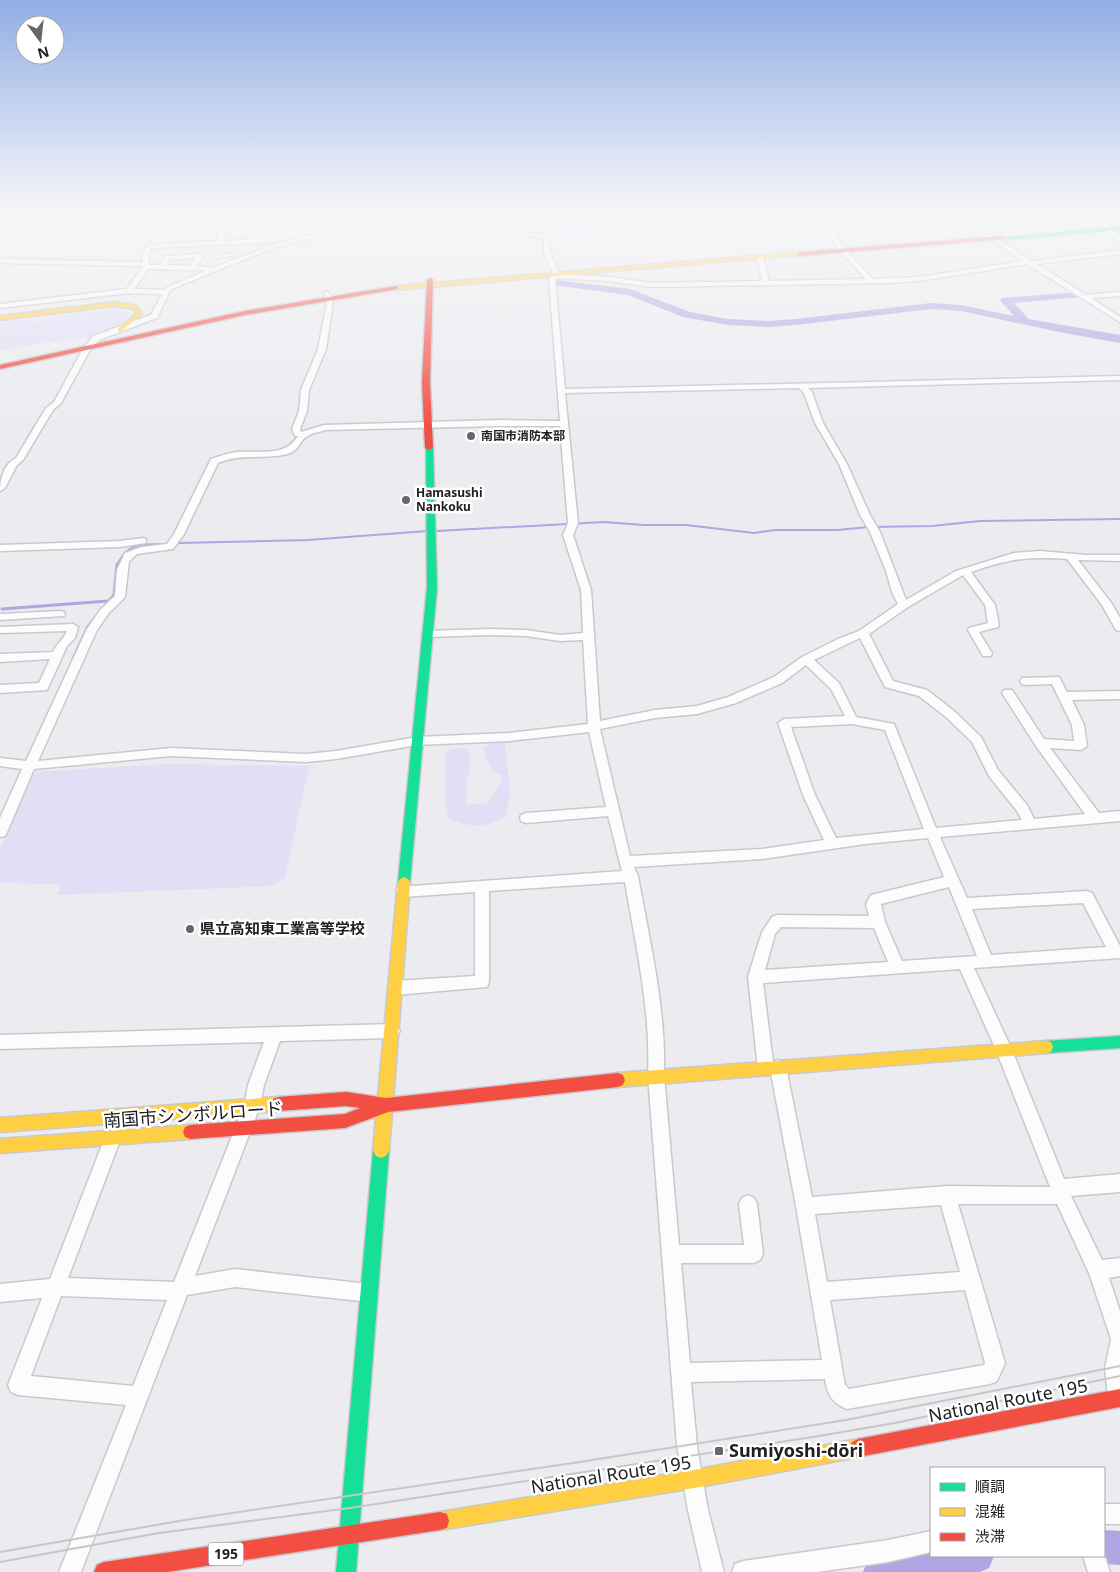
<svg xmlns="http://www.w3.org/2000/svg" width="1120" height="1572" font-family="'Noto Sans','Noto Sans JP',sans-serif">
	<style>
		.green { fill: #e1def6 }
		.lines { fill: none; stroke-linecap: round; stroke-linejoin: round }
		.stream-far1 { stroke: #b1a5e3; stroke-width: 2 }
		.stream { stroke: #b1a5e3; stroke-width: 3 }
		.river { fill: #b1a5e3; fill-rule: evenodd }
		.street-casing { stroke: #c9c8cc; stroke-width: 3 }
		.fast-casing { stroke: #c9c8cc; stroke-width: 3 }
		.slow-casing { stroke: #c9c8cc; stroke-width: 3 }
		.jam-casing { stroke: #c9c8cc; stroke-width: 3 }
		.street { fill: #fcfcfd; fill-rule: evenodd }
		.fast { fill: #16e098; fill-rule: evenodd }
		.slow { fill: #ffcf43; fill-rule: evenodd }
		.jam { fill: #f24e42; fill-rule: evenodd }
		.tram { stroke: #c7c7c9; stroke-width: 2 }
		.poi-dot { fill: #67676a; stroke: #fff; stroke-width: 2 }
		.labels { text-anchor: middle; stroke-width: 5; stroke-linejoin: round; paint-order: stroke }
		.far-poi-label { font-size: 12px; font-weight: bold; fill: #202022; stroke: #fff; text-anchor: start }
		.shield { fill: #fff; stroke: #636364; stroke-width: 1 }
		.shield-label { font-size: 14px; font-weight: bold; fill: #202022 }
		.poi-label { font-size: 15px; font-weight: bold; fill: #202022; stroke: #fff; text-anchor: start }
		.near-street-label { font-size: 18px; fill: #202022; stroke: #fff }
		.near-poi-label { font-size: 18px; font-weight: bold; fill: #202022; stroke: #fff; text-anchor: start }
	</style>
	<rect width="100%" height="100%" fill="#ecebf0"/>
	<!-- green -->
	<path class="green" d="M 491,211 L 521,213 L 507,219 L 506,223 L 514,229 L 561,232 L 604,231 L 657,223 L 709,211 L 734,211 C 682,225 627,238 572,237 C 548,237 523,233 499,230 L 495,224 Z
		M 119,309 L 128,311 L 130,318 C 109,339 77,338 50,342 C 33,344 16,348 0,351 L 0,323 L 27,319 L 38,322 L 68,314 Z
		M 496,740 L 505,742 L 510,795 L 506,816 C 484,829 471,828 448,818 L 446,810 L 446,753 C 454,748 460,746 469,750 C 473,770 462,785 467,804 L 486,805 L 503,780 L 502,775 C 488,771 487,761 483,748 Z
		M 166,764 L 309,766 L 285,878 L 271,886 L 57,895 L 61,884 L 0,883 L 0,848 L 35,772 Z"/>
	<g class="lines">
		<!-- stream-far1 -->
		<path class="stream-far1" d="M 436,531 L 604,522 L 644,525 L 686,525 L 754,533 L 775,530 L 837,530 L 869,527 L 932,526 L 980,521 L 1120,519
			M 178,543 L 308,540 L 427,531
			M 120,560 C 131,541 145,545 165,544"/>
		<!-- stream -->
		<path class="stream" d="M 105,606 L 114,595 L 117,565 L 121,559
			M 2,609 L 108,601
			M 73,659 L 87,628 L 99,613"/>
		<!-- river -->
		<path class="river" d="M 556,280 L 630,289 L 690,312 L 728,319 L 768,321 L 796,319 L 931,303 L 961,305 L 1014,316 L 1000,300 L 1002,298 L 1078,292 L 1083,295 L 1082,297 L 1014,303 L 1029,319 L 1120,335 L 1120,343 L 1059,332 L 961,311 L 931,309 L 796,325 L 768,327 L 728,325 L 683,317 L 628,295 L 552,285 L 551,283 L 552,281 Z
			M 1104,1530 L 1120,1531 L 1120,1565 L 1104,1564 L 1092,1559 L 1091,1556 L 1104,1556 Z
			M 931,1548 L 931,1556 L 994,1556 L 989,1568 L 980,1572 L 863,1572 L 868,1560 L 880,1555 Z"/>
		<!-- street casing -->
		<g class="street-casing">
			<path id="street" d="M 226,211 L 232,211 L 230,217 L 274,216 L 277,218 L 274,220 L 229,221 L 223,241 L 278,238 L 281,240 L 278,242 L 151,248 L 148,256 L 150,265 L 160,265 L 163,258 L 166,256 L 200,254 L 203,256 L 197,266 L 213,268 L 269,246 L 390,214 L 393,216 L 474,217 L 502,229 L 549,236 L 550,252 L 559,274 L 609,277 L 651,283 L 762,281 L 757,257 L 760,255 L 763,257 L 769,281 L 866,279 L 837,248 L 818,211 L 824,211 L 842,246 L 873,279 L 919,277 L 1023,261 L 986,236 L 988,233 L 1032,261 L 1120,250 L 1120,254 L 1037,264 L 1086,295 L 1120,292 L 1120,296 L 1091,298 L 1120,317 L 1120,322 L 1027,264 L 919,281 L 888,283 L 651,287 L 609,281 L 556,278 L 555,280 L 565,389 L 1120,376 L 1120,380 L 808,388 L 812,392 L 823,423 L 847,464 L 870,515 L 880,532 L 906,600 L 956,571 L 1014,553 L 1040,551 L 1086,555 L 1120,555 L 1120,561 L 1078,560 L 1112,604 L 1120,618 L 1120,631 L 1116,630 L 1102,605 L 1067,559 C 1028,556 1008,559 971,572 L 995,605 L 999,625 L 998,627 L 979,632 L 992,653 L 991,656 L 983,656 L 968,630 L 969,628 L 988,623 L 985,605 L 963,575 L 908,607 L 869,634 L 893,681 L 927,690 L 954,711 L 981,737 L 998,770 L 1027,805 L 1034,819 L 1085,814 L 1036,746 L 1002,693 L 1004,690 L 1012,690 L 1044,739 L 1074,741 L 1072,725 L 1052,684 L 1026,685 L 1022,684 L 1020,681 L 1022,678 L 1059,677 L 1067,692 L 1120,691 L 1120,699 L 1072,700 L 1084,725 L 1087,746 L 1081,750 L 1050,748 L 1099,813 L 1120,811 L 1120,821 L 940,837 L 967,898 L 1087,891 L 1092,893 L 1120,946 L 1120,958 L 974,968 L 1012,1050 L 1064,1179 L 1120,1174 L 1120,1192 L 1071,1196 L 1102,1260 L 1120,1258 L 1120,1276 L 1109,1278 L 1120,1311 L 1120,1405 L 1111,1403 L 1107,1388 L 1105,1368 L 1111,1339 L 1089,1273 L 1057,1204 L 958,1204 L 1005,1363 L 997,1381 L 990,1384 L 847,1409 C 832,1403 827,1394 825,1379 L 691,1382 L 697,1446 L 708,1510 L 724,1572 L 702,1572 L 688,1510 L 677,1446 L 648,1076 C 651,1010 636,947 625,882 L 489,891 L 489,982 L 487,987 L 395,995 L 390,993 L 388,988 L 390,983 L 395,981 L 475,976 L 475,892 L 403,897 L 398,895 L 396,891 L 398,887 L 622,871 L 608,816 L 526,823 L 521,821 L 520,818 L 521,815 L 526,813 L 606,807 L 589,732 L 509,741 L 417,745 L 336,759 L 306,762 L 171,756 L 34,769 L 7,832 L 5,836 L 0,837 L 0,818 L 22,769 L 0,766 L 0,758 L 26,761 L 87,629 L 101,609 L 115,596 L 117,570 L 125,553 L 142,547 L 167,544 L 174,534 L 211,459 C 220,456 228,453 237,452 C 259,450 284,458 298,436 L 295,436 L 292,429 L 299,411 L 301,390 L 318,349 L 327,302 L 324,292 L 328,292 L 333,302 L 326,349 L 309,390 L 307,411 L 300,429 L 301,432 L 324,425 L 500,420 L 560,421 L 549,280 L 553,273 L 544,252 L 544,238 L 499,232 L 474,221 L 383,220 L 273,248 L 174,288 L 170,291 L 157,318 L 99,340 L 90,350 L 61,403 L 53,410 L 23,460 L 17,465 L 5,488 L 0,491 C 0,478 4,464 16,458 L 46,408 L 54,402 L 83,349 L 93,336 L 151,315 L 162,294 L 129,293 L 0,308 L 0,304 L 127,289 L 143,266 L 0,263 L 0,259 L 143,262 L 142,256 L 147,245 L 216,241 L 223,221 L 153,223 L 151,220 L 224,217 ZM 195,258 L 190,266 L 167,265 L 169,260 ZM 148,269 L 200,270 L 206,271 L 170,286 L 164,290 L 134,289 ZM 799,388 L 804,393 L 815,423 L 839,464 L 860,515 L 870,532 L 886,571 L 892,592 L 898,604 L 859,631 L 838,639 L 802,657 L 774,677 L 728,697 L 697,706 L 655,710 L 600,721 L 591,590 L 573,535 L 578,523 L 565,393 ZM 500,426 L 560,426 L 568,523 L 563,535 L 581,590 L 583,633 L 560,635 L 526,630 L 489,629 L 427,631 L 422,634 L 427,637 L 489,635 L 526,636 L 560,641 L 583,640 L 588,724 L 509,733 L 417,737 L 336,751 L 306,754 L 171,748 L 38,761 L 97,630 L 109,613 L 125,597 L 129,561 L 137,554 L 173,549 L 184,534 L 218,463 C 240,453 264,460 287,454 C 299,451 298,443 306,437 C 311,433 320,432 325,430 ZM 860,638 L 885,687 L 919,696 L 946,717 L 972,742 L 989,776 L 1017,811 L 1022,820 L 936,828 L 894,724 L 856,717 L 839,683 L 814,660 ZM 806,665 L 831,689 L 845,716 L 784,719 L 778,723 L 803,795 L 824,840 L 762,849 L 630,856 L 600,729 L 655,718 L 697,714 L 736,703 L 782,683 ZM 852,724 L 885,730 L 924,829 L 836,838 L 815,795 L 791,727 ZM 928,838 L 944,877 L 871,895 L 866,904 L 869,916 L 777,915 L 772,917 L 762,932 L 748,977 L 758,1068 L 760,1073 L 766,1075 L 771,1073 L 796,1206 L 822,1360 L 690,1363 L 681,1263 L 754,1263 L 760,1260 L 763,1254 L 757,1204 L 754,1198 L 748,1195 L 742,1198 L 739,1204 L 744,1245 L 679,1245 L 664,1076 C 666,1008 650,943 638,876 L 634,867 L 762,859 L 865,844 ZM 949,887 L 977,956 L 902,961 L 885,922 L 881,904 ZM 1083,903 L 1106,947 L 991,955 L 972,909 ZM 781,927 L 874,928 L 888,962 L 765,970 L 775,934 ZM 960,969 L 996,1050 L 1050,1187 L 947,1186 L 812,1197 L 786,1067 L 784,1062 L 778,1060 L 773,1062 L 763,983 ZM 941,1205 L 960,1272 L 827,1282 L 815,1214 ZM 965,1290 L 985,1363 L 984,1365 L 849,1389 L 845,1385 L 830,1300 Z
				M 1098,211 L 1104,211 L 1110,229 L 1120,238 L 1120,243 L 1104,229 Z
				M 231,253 L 234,255 L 233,256 L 217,258 L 214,256 Z
				M 143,538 L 146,539 L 146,543 L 120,547 L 0,551 L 0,545 L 120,541 Z
				M 60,611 L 64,612 L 65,614 L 64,616 L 0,620 L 0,614 Z
				M 73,624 L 78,627 L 75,638 L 67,646 L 47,690 L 0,693 L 0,685 L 39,683 L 50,659 L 0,662 L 0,654 L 53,652 C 57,643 64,639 67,631 L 0,633 L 0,627 Z
				M 392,1024 L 397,1026 L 400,1031 L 397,1036 L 392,1038 L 280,1041 L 264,1085 L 260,1106 L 195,1276 L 235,1269 L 369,1284 L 375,1287 L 378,1293 L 375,1299 L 369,1302 L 235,1287 L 187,1295 L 81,1572 L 59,1572 L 126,1405 L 18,1395 L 11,1392 L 8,1385 L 42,1298 L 0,1302 L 0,1284 L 50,1279 L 107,1132 L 113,1130 L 119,1132 L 121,1138 L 68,1278 L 174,1282 L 244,1106 L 248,1085 L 264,1042 L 0,1049 L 0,1035 ZM 61,1296 L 167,1300 L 133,1386 L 31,1376 Z
				M 1104,1504 L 1120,1504 L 1120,1524 L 1104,1524 Z
				M 931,1531 L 931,1552 L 888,1562 L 817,1572 L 732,1572 L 735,1564 L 743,1561 L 888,1540 Z
				M 1104,1554 L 1110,1572 L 1088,1572 L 1083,1556 L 1104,1556 Z"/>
		</g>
		<!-- fast casing -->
		<g class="fast-casing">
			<path id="fast" d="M 1120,226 L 1120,230 L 1003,240 L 1000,238 Z
				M 426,446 L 433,448 L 437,588 L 410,882 L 408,885 L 404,887 L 400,885 L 398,882 L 427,588 Z
				M 1120,1036 L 1120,1048 L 1046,1053 L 1041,1052 L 1039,1047 L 1041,1042 L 1046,1041 Z
				M 381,1144 L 386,1146 L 389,1151 L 356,1572 L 336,1572 L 373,1151 L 376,1146 Z"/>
		</g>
		<!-- slow casing -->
		<g class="slow-casing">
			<path id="slow" d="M 800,252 L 802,255 L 396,290 L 393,288 L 396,286 Z
				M 115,302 L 137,306 L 142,314 L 120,332 L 118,331 L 118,329 L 136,314 L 133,309 L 115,306 L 0,320 L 0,316 Z
				M 404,877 L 408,879 L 410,882 L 389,1151 L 386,1156 L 381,1158 L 376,1156 L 373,1151 L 398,882 L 400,879 Z
				M 1046,1041 L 1051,1042 L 1053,1047 L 1051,1052 L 1046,1053 L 618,1087 L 613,1085 L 611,1080 L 613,1075 L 618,1073 Z
				M 278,1097 L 283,1099 L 285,1104 L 283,1109 L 278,1111 L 0,1132 L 0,1118 Z
				M 190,1125 L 195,1127 L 197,1132 L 195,1137 L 190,1139 L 0,1153 L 0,1139 Z
				M 858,1439 L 864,1442 L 867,1448 L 864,1454 L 858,1457 L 694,1488 L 440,1530 L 433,1528 L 431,1521 L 433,1514 L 440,1512 L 694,1470 Z"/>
		</g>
		<!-- jam casing -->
		<g class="jam-casing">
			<path id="jam" d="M 1003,236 L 1005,239 L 800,256 L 797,254 L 800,252 Z
				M 430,278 L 433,280 L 430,382 L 433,448 L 429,450 L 425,448 L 422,382 L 427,280 Z
				M 396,286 L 398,287 L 398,289 L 245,315 L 0,369 L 0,365 L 245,311 Z
				M 618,1073 L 623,1075 L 625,1080 L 623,1085 L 618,1087 L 388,1112 L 345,1128 L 190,1139 L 185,1137 L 183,1132 L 185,1127 L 190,1125 L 345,1114 L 360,1108 L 346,1106 L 278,1111 L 273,1109 L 271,1104 L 273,1099 L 278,1097 L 346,1092 L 386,1098 Z
				M 1120,1389 L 1120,1407 L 858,1457 L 852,1454 L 849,1448 L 852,1442 L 858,1439 Z
				M 440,1512 L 447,1514 L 449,1521 L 447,1528 L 440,1530 L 167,1572 L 94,1572 L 97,1565 L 104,1562 Z"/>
		</g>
		<!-- street -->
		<use href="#street" class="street"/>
		<!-- fast -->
		<use href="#fast" class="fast"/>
		<!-- slow -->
		<use href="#slow" class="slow"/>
		<!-- jam -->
		<use href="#jam" class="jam"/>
		<!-- tram -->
		<path class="tram" d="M 0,1552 L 185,1520 L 573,1463 L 846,1420 L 1120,1366
			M 0,1562 L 159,1533 L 350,1508 L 813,1437 L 895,1423 L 1120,1376"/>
	</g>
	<!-- sky -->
	<linearGradient id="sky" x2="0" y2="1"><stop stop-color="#92aee6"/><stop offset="0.49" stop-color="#f6f6f8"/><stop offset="1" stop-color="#f6f6f8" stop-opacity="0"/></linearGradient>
	<rect width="1120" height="431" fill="url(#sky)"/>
	<!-- markers -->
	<g class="poi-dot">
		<circle cx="471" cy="436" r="5"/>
		<circle cx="406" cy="500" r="5"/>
		<circle cx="190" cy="929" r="5"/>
		<rect x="714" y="1446" width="10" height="10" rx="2.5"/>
	</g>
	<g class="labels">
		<!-- far-poi labels -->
		<g class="far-poi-label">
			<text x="481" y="440">南国市消防本部</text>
			<text x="416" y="497">Hamasushi<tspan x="416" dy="14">Nankoku</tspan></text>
		</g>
		<!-- shield labels -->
		<rect class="shield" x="208.5" y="1542.5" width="35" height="23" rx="4"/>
		<g class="shield-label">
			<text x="226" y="1559">195</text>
		</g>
		<!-- poi labels -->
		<g class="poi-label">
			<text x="200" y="934">県立高知東工業高等学校</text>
		</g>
		<!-- near-street labels -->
		<g class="near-street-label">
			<text transform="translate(193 1115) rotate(-4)" y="6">南国市シンボルロード</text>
			<text transform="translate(1008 1401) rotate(-11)" y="6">National Route 195</text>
			<text transform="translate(611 1475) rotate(-9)" y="6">National Route 195</text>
		</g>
		<!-- near-poi labels -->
		<g class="near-poi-label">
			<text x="729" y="1457">Sumiyoshi-dōri</text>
		</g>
	</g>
	<!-- legend -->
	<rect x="930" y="1467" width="175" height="90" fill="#ffffff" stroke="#a6a6a7"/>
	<rect x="940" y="1483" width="25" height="8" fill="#16e098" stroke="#a6a6a7"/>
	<text x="975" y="1492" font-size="15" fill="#202022">順調</text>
	<rect x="940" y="1508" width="25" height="8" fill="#ffcf43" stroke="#a6a6a7"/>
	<text x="975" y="1517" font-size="15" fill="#202022">混雑</text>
	<rect x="940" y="1533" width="25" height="8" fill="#f24e42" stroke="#a6a6a7"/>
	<text x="975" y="1542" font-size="15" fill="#202022">渋滞</text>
	<!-- north arrow -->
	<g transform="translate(40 40) rotate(165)"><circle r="24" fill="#ffffff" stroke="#a6a6a7"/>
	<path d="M0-4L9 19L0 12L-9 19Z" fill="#67676a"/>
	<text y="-8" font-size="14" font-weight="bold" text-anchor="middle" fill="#202022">N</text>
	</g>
</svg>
